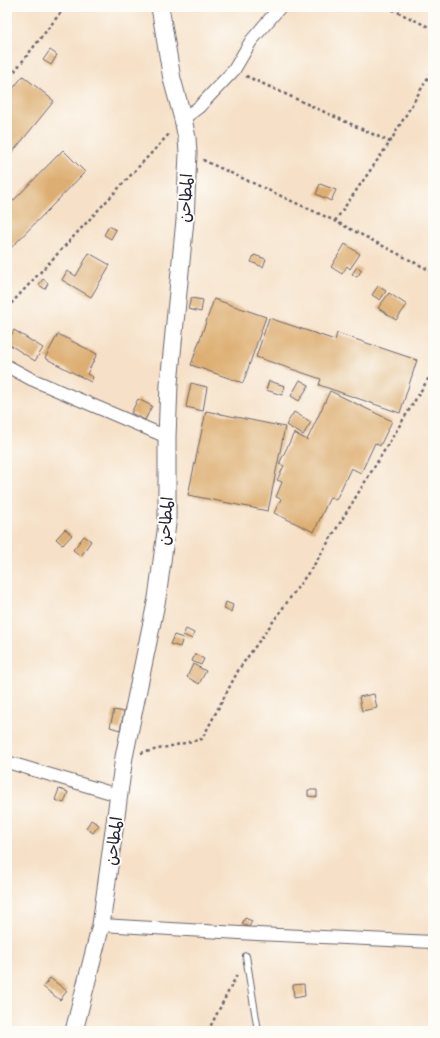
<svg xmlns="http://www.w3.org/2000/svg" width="440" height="1038" font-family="'Indie Flower','Playpen Sans Arabic',sans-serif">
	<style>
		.building { fill: #ddae71 }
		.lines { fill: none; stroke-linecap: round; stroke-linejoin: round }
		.service-casing { stroke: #6c656c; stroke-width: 8 }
		.minor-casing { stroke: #6c656c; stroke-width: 14 }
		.secondary-casing { stroke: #6c656c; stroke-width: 19 }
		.path { stroke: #6c656c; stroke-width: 2.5; stroke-dasharray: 3 3; stroke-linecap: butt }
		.service { stroke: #fff; stroke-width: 6 }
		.minor { stroke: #fff; stroke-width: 12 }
		.secondary { stroke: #fff; stroke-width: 17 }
		.labels { text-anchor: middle; stroke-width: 4; stroke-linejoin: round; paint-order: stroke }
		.street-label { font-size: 16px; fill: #22223b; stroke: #fdfcf7 }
	</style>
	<rect width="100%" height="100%" fill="#fdfcf7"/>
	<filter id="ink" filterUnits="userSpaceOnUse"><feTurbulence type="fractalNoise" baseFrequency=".025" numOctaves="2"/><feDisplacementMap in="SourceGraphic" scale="8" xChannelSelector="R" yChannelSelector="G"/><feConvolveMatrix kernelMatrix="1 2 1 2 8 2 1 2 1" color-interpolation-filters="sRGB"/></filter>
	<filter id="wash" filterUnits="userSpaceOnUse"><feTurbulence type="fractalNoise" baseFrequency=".012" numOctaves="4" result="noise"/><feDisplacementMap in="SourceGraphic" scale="16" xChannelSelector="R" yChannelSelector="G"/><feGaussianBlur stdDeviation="0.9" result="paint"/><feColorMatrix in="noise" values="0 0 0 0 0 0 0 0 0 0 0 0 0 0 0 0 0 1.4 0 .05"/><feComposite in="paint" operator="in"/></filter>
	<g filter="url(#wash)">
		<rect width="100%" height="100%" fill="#f6e1c8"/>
		<g id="blocks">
			<!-- building -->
			<path class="building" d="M 50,50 L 57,55 L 51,65 L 43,60 Z
				M 23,76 L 54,101 L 7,159 L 7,96 Z
				M 63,150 L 85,172 L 7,252 L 7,207 Z
				M 320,184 L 336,190 L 331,201 L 316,194 Z
				M 109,226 L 116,230 L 111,239 L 104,235 Z
				M 345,244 L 360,254 L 350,269 L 347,266 L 342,274 L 331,267 Z
				M 89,253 L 110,265 L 91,297 L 62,280 L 67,271 L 76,276 Z
				M 254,255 L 266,259 L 263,267 L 251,262 Z
				M 357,267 L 362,270 L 357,277 L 352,274 Z
				M 43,279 L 48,283 L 45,289 L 39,285 Z
				M 378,286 L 386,291 L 380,300 L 372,295 Z
				M 389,293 L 407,305 L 396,320 L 378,308 Z
				M 191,298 L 203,300 L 201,312 L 188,309 Z
				M 214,299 L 266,317 L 243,383 L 191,365 Z
				M 269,318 L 335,340 L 337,333 L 417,360 L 400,413 L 319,385 L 321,379 L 256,357 Z
				M 14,330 L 43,348 L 35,361 L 7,343 Z
				M 58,334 L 97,354 L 87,374 L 93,377 L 91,382 L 45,358 Z
				M 300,380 L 309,385 L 299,401 L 291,396 Z
				M 269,381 L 285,386 L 282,395 L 266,390 Z
				M 191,383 L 207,387 L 203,411 L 186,407 Z
				M 330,391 L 392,421 L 380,446 L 375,443 L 361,473 L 351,468 L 336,500 L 330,497 L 314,532 L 274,513 L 281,499 L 276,497 L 282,482 L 277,480 L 284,466 L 279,464 L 294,433 L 307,440 Z
				M 138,399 L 152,406 L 145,420 L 131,413 Z
				M 206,411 L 285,427 L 268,511 L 188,495 Z
				M 294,412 L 311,422 L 303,435 L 286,425 Z
				M 65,529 L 72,535 L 63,545 L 56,539 Z
				M 84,536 L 91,541 L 81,556 L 73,550 Z
				M 226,602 L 233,605 L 231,612 L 224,609 Z
				M 186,629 L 194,633 L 192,639 L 183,635 Z
				M 174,635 L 183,638 L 180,647 L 170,644 Z
				M 195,654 L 204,659 L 201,665 L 192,661 Z
				M 193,664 L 206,671 L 199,684 L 187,677 Z
				M 374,694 L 377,708 L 362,711 L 359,697 Z
				M 114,710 L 124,712 L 120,730 L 110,727 Z
				M 59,789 L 68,792 L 64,803 L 55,800 Z
				M 308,790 L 317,790 L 317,797 L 308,796 Z
				M 91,820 L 99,825 L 93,833 L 86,828 Z
				M 245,918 L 252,921 L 249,927 L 242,924 Z
				M 50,978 L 67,991 L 60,1000 L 43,987 Z
				M 304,984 L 305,996 L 294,998 L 293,985 Z"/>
		</g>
	</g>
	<g filter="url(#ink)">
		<use href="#blocks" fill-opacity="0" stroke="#6c656c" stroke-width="1"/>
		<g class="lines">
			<!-- service casing -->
			<g class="service-casing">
				<path id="service" d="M 246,956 L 258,1031"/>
			</g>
			<!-- minor casing -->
			<g class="minor-casing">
				<path id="minor" d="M 183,119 L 199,107 L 234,70 L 251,41 L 280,7
					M 7,366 L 31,379 L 167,437
					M 7,762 L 118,795
					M 101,925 L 257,934 L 433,942"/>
			</g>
			<!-- secondary casing -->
			<g class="secondary-casing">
				<path id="secondary" d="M 74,1031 L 101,925 L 124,757 L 157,598 L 167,524 L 167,437 L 169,384 L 185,220 L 188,153 L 187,138 L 183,119 L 172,79 L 160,7"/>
			</g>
			<!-- path -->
			<path class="path" d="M 387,7 L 433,29
				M 246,76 L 390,142
				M 7,81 L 65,7
				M 203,160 L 335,221 L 433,272
				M 335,221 L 390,142 L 433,69
				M 7,308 L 170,133
				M 141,753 L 202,739 L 239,669 L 316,562 L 433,371
				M 208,1031 L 238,973"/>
			<!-- service -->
			<use href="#service" class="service"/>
			<!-- minor -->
			<use href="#minor" class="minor"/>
			<!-- secondary -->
			<use href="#secondary" class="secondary"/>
		</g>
	</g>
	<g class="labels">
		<!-- street labels -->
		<g class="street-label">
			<text transform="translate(185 198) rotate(-87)" y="6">المطاحن</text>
			<text transform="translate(165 521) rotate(-86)" y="6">المطاحن</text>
			<text transform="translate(113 841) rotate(-83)" y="6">المطاحن</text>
		</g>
	</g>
	<!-- margin -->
	<rect width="440" height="1038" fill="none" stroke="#fdfcf7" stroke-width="24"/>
</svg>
